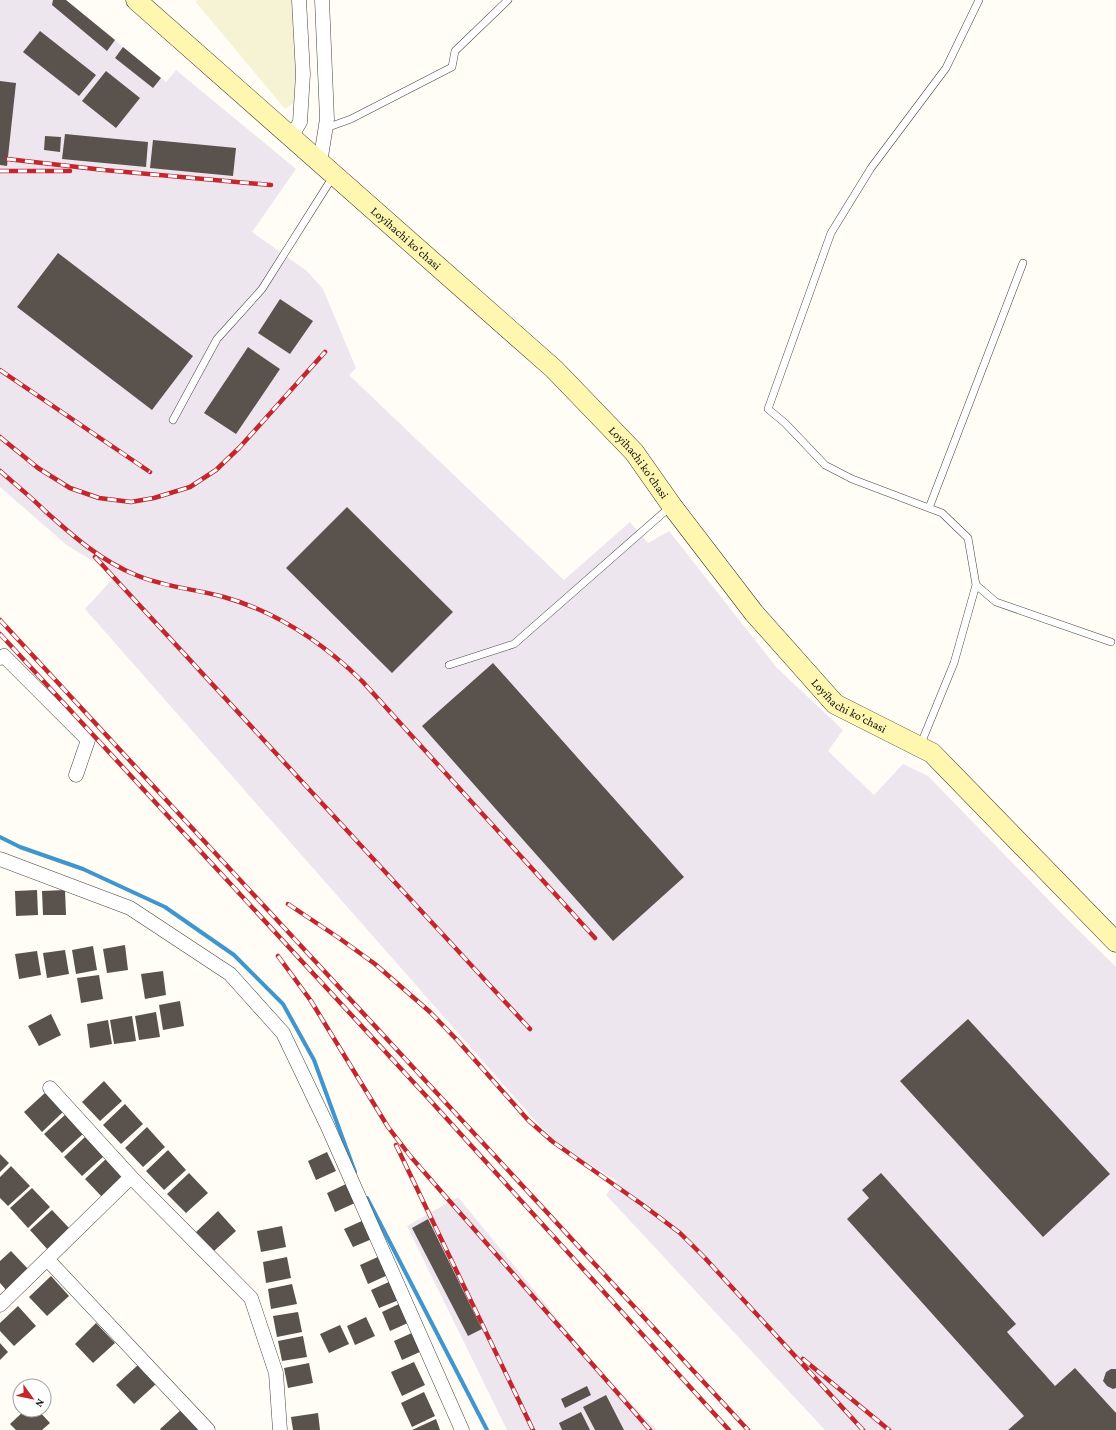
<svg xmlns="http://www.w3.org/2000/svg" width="1116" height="1430" font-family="'Crimson Pro',serif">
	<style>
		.industrial { fill: #eee6ef }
		.farmland { fill: #f6f3d4 }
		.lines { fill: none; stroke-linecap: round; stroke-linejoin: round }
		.stream { stroke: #3f96cf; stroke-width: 4 }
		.building { fill: #5a524d }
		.lane-casing { stroke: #444; stroke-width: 8 }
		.street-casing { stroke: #444; stroke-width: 15 }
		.secondary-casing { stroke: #333; stroke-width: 21 }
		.lane { stroke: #fff; stroke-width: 7 }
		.street { stroke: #fff; stroke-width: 14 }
		.secondary { stroke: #fff6b0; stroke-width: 20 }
		.rail-casing { stroke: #c4262e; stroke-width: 4.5 }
		.rail { stroke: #fff; stroke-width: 3; stroke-dasharray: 9; stroke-linecap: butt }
		.labels { text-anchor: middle; stroke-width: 4; stroke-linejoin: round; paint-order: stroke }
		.street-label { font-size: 12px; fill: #111; stroke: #fff }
	</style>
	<rect width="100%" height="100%" fill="#fffdf5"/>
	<!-- industrial -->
	<path class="industrial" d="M 0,0 L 66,0 L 166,82 L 176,70 L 296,169 L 252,232 L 307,271 L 323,289 L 356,368 L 349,375 L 564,580 L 630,522 L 648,543 L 669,531 L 777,668 L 843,730 L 828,751 L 874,795 L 903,764 L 928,776 L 1066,918 L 1116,967 L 1116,1430 L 825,1430 L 606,1195 L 617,1181 L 566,1150 L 540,1126 L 85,609 L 116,575 L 68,546 L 0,487 Z
		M 458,1197 L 601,1372 L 657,1430 L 507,1430 L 407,1226 Z"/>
	<!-- farmland -->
	<path class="farmland" d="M 199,0 L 295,0 L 301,97 L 285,109 L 195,1 Z"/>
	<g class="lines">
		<!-- stream -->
		<path class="stream" d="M 0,837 L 20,847 L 83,869 L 165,907 L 234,955 L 283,1004 L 314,1060 L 355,1172
			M 367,1198 L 487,1430"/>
	</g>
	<!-- building -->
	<path class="building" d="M 53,0 L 66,0 L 115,40 L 107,51 L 52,5 Z
		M 40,31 L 96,75 L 79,96 L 23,52 Z
		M 123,47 L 161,78 L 153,88 L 115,58 Z
		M 106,71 L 140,98 L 116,128 L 82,101 Z
		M 0,81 L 16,83 L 7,166 L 0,165 Z
		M 65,134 L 148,142 L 146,167 L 62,159 Z
		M 45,136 L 61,137 L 60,152 L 44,150 Z
		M 153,140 L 236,148 L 233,176 L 150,168 Z
		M 58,253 L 193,356 L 152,410 L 17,307 Z
		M 280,299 L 313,321 L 290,354 L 258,333 Z
		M 248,347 L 280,369 L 236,434 L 204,413 Z
		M 347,507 L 453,612 L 392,673 L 286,568 Z
		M 493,663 L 684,877 L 613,941 L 422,726 Z
		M 37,890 L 38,915 L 16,916 L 15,891 Z
		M 65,890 L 66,915 L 43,915 L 42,891 Z
		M 125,945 L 128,970 L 107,973 L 103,949 Z
		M 93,946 L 97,970 L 76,974 L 72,950 Z
		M 65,950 L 69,974 L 47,978 L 43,953 Z
		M 37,951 L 41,975 L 19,979 L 15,954 Z
		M 163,971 L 166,995 L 145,999 L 141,974 Z
		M 99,975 L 103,999 L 81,1003 L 77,978 Z
		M 180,1001 L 184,1026 L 163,1030 L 159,1005 Z
		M 156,1012 L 160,1037 L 139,1040 L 135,1016 Z
		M 51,1014 L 61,1035 L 39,1046 L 28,1026 Z
		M 132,1016 L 136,1041 L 114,1044 L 110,1020 Z
		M 968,1019 L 1110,1174 L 1043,1237 L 900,1081 Z
		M 108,1020 L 112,1044 L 90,1048 L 87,1024 Z
		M 104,1081 L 122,1101 L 100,1121 L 82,1102 Z
		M 46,1092 L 64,1111 L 42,1132 L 24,1112 Z
		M 125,1104 L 143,1124 L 121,1144 L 103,1125 Z
		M 66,1114 L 84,1133 L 62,1153 L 44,1134 Z
		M 147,1127 L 165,1147 L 143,1167 L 125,1148 Z
		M 86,1136 L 104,1156 L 82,1176 L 64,1157 Z
		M 168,1150 L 186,1170 L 164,1190 L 146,1171 Z
		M 327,1152 L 336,1171 L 316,1180 L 308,1161 Z
		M 0,1154 L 9,1163 L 0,1172 Z
		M 107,1158 L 125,1178 L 103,1198 L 85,1179 Z
		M 11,1166 L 30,1186 L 8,1206 L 0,1198 L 0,1177 Z
		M 189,1173 L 208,1193 L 186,1213 L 167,1194 Z
		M 881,1173 L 1016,1324 L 1007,1332 L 1055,1386 L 1075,1368 L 1116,1413 L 1116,1430 L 1008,1430 L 1024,1416 L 847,1219 L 869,1198 L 862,1190 Z
		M 346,1184 L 355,1203 L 335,1212 L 327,1193 Z
		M 32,1188 L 50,1207 L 28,1228 L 10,1208 Z
		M 52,1210 L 70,1229 L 48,1250 L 30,1230 Z
		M 218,1211 L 236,1231 L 214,1251 L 196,1232 Z
		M 428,1219 L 482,1329 L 468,1336 L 412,1228 Z
		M 364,1220 L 372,1239 L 353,1247 L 344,1229 Z
		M 282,1226 L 286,1247 L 261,1252 L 257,1231 Z
		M 11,1251 L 29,1270 L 7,1291 L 0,1283 L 0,1261 Z
		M 380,1256 L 388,1275 L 368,1284 L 360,1265 Z
		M 287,1257 L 291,1278 L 266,1283 L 263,1262 Z
		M 51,1276 L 69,1296 L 47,1316 L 29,1297 Z
		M 391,1281 L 399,1300 L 379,1308 L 371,1290 Z
		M 292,1284 L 297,1304 L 271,1309 L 268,1289 Z
		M 401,1303 L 410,1322 L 390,1331 L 382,1312 Z
		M 18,1306 L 36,1326 L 14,1346 L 0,1331 L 0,1323 Z
		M 298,1312 L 302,1332 L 277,1337 L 273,1316 Z
		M 366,1317 L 375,1336 L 355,1345 L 347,1326 Z
		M 96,1323 L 115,1343 L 93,1363 L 75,1344 Z
		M 340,1325 L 349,1344 L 329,1353 L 320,1334 Z
		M 414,1332 L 422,1351 L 402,1360 L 394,1341 Z
		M 303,1336 L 307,1357 L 282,1361 L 278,1341 Z
		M 0,1343 L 8,1352 L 0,1360 Z
		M 414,1362 L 425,1385 L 402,1396 L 391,1372 Z
		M 309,1363 L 313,1383 L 288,1388 L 284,1368 Z
		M 138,1365 L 156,1384 L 134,1404 L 116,1385 Z
		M 1111,1369 L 1116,1369 L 1116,1388 L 1113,1389 L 1107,1386 L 1103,1381 L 1106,1372 Z
		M 587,1386 L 591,1395 L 565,1408 L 561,1399 Z
		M 424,1392 L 435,1416 L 412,1427 L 401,1403 Z
		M 606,1395 L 624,1430 L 595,1430 L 583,1407 Z
		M 182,1409 L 198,1430 L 161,1430 L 160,1429 Z
		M 25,1410 L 38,1410 L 50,1423 L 42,1430 L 16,1430 L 10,1424 Z
		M 581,1412 L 590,1430 L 562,1430 L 559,1423 Z
		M 318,1413 L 320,1430 L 293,1430 L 291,1417 Z
		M 436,1419 L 440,1430 L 412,1430 Z"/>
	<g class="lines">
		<!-- lane casing -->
		<g class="lane-casing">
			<path id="lane" d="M 326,128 L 351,119 L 452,67 L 455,51 L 508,0
				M 173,420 L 217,339 L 262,289 L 334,175
				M 929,508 L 1023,263
				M 976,585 L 996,602 L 1111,642
				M 449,665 L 514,644 L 670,507
				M 920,746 L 954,663 L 976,585 L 968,538 L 942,513 L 852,479 L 825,465 L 785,423 L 768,409 L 831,233 L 871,168 L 946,68 L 979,0"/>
		</g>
		<!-- street casing -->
		<g class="street-casing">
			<path id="street" d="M 291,137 L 300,122 L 303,74 L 299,0
				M 320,163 L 327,119 L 322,0
				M 0,658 L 4,656 L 88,740 L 76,775
				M 0,859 L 130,908 L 230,974 L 283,1033 L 327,1125 L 462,1430
				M 50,1088 L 131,1177 L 251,1298 L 276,1373 L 280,1430
				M 47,1259 L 208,1430
				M 0,1305 L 131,1177"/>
		</g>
		<!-- secondary casing -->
		<g class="secondary-casing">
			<g id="secondary">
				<path id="s1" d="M 136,0 L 554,369 L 634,452 L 672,506 L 754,613 L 835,704 L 932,753 L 1116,942"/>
			</g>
		</g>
		<!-- lane -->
		<use href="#lane" class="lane"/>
		<!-- street -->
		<use href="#street" class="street"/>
		<!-- secondary -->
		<use href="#secondary" class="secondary"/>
		<!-- rail casing -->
		<g class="rail-casing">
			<path id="rail" d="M 7,159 L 104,170 L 271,185
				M 0,171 L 70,171
				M 0,370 L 150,472
				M 0,437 L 38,468 L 70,488 L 99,498 L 131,502 L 154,498 L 190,487 L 216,470 L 239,448 L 325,352
				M 0,471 C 15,484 31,497 45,511 C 73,536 101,561 136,575 C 164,587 195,589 224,597 C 277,612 323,643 362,681 L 595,938
				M 95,557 L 530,1029
				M 0,620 L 748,1430
				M 0,634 L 428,1098 L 729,1430
				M 288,904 L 339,938 L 375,964 L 430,1012 L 458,1041 L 528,1120 L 553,1142 L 643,1205 L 680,1233 L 704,1257 L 863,1430
				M 278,956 L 311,1001 L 388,1127 L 411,1157 L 650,1430
				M 396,1145 L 533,1430
				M 803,1359 L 889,1430"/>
		</g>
		<!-- rail -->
		<use href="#rail" class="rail"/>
	</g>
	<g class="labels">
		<!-- street labels -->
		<g class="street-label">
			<text dy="4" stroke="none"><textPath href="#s1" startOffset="360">Loyihachi ko'chasi</textPath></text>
			<text dy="4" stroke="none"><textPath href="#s1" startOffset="684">Loyihachi ko'chasi</textPath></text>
			<text dy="4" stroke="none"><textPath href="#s1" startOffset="1008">Loyihachi ko'chasi</textPath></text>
		</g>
	</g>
	<!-- north arrow -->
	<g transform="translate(32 1398) rotate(123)"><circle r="19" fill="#ffffff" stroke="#a0a0a0"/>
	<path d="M0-3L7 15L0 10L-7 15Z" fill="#c4262e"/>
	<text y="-6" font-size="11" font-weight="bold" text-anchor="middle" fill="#111111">N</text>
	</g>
</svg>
